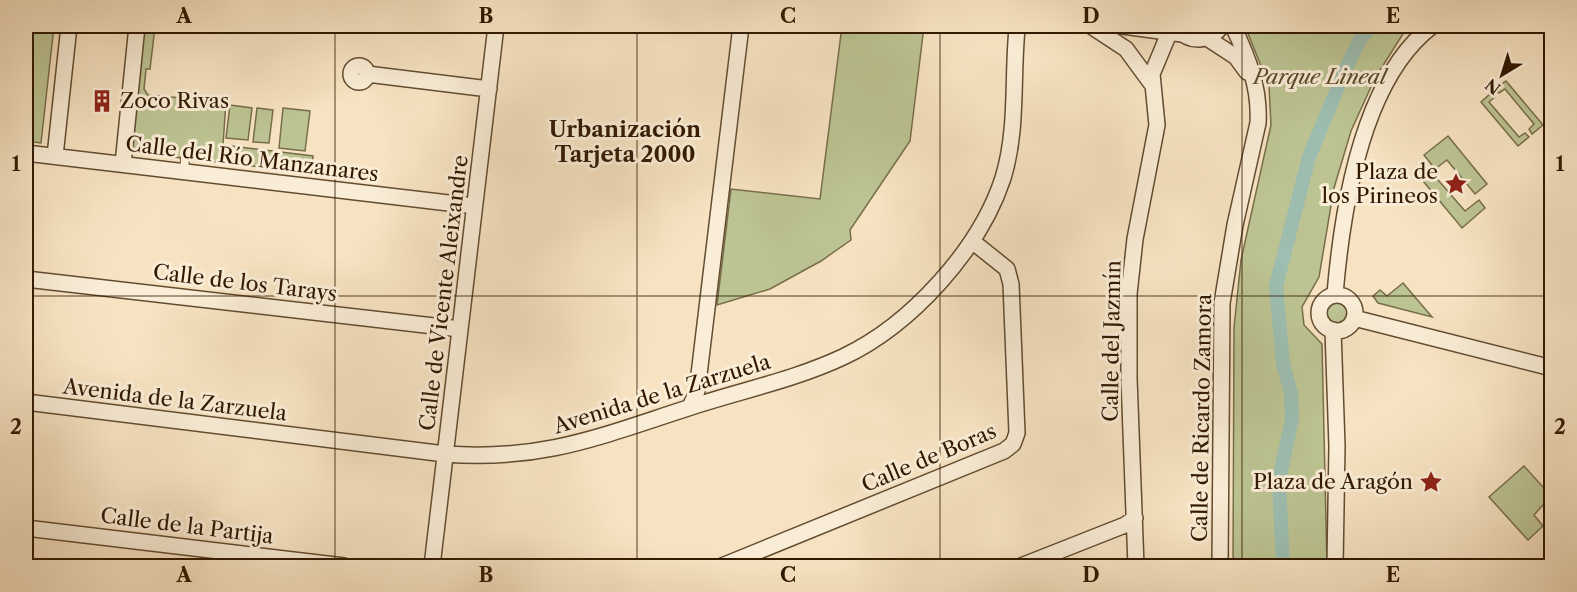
<svg xmlns="http://www.w3.org/2000/svg" width="1577" height="592" font-family="'Libre Caslon Text',serif">
	<style>
		.green { fill: #bdc493; stroke: #776e4a; stroke-width: 1.5 }
		.lines { fill: none; stroke-linecap: round; stroke-linejoin: round }
		.canal { stroke: #9dbeb1; stroke-width: 14 }
		.lane-casing { stroke: #624c30; stroke-width: 10 }
		.street-casing { stroke: #624c30; stroke-width: 18 }
		.lane { stroke: #faedd7; stroke-width: 8 }
		.street { stroke: #faedd7; stroke-width: 15 }
		.grid { fill: none; stroke: #311900; stroke-width: 1.5; stroke-opacity: 0.55 }
		.labels { text-anchor: middle; stroke-width: 6; stroke-linejoin: round; paint-order: stroke }
		.park-label { font-size: 21px; font-style: italic; fill: #5b4c2c; stroke: #faedd7 }
		.poi-label { font-size: 21px; fill: #311900; stroke: #faedd7; text-anchor: end }
		.street-label { font-size: 21px; fill: #311900; stroke: #faedd7 }
		.neighbourhood-label { font-size: 22px; font-weight: bold; fill: #311900; stroke: #faedd7 }
		.neatline { fill: none; stroke: #311900; stroke-width: 2 }
		.grid-label { font-size: 20px; text-anchor: middle; font-weight: bold; fill: #311900 }
	</style>
	<rect width="100%" height="100%" fill="#f7e3c2"/>
	<filter id="stains"><feTurbulence type="fractalNoise" baseFrequency=".00333" numOctaves="4"/><feColorMatrix values="0 0 0 0 .2 0 0 0 0 .09 0 0 0 0 .02 0 0 0 .5 -.17"/></filter>
	<radialGradient id="worn" r=".72"><stop offset=".6" stop-color="#630" stop-opacity="0"/><stop offset="1" stop-color="#630" stop-opacity=".3"/></radialGradient>
	<!-- green -->
	<path class="green" d="M 26,26 L 54,26 L 41,143 L 26,141 Z
		M 144,26 L 155,27 L 150,69 L 146,69 L 144,89 L 148,95 L 226,102 L 223,145 L 313,156 L 312,173 L 130,152 Z
		M 842,26 L 924,26 L 910,141 L 850,230 L 851,240 L 821,261 L 770,289 L 717,305 L 731,189 L 820,199 Z
		M 1245,26 L 1408,26 L 1375,78 L 1351,131 L 1334,188 L 1319,277 L 1302,307 L 1304,325 L 1322,344 L 1327,566 L 1233,566 L 1234,328 L 1241,260 L 1271,125 L 1269,86 Z
		M 1506,81 L 1543,125 L 1532,134 L 1529,129 L 1534,124 L 1505,89 L 1499,93 L 1495,89 Z
		M 1491,93 L 1495,97 L 1489,102 L 1519,137 L 1525,133 L 1529,137 L 1518,146 L 1481,102 Z
		M 230,105 L 252,108 L 248,140 L 226,138 Z
		M 257,108 L 273,110 L 269,143 L 253,142 Z
		M 283,108 L 310,111 L 305,151 L 279,148 Z
		M 1448,136 L 1487,184 L 1475,194 L 1447,160 L 1435,169 L 1424,155 Z
		M 1432,173 L 1465,211 L 1479,200 L 1485,208 L 1462,228 L 1423,181 Z
		M 1403,283 L 1432,317 L 1378,303 L 1373,296 L 1380,290 L 1387,296 Z
		M1325 312a12 12 0 1 1 24 0a12 12 0 1 1-24 0Z
		M 1524,466 L 1551,496 L 1534,515 L 1543,526 L 1528,540 L 1489,497 Z"/>
	<g class="lines">
		<!-- canal -->
		<path class="canal" d="M 1283,566 L 1279,480 L 1292,419 L 1291,393 L 1283,364 L 1276,286 L 1309,157 L 1345,70 L 1360,39 L 1372,26"/>
		<!-- lane casing -->
		<g class="lane-casing">
			<path id="lane" d="M 184,172 L 185,158"/>
		</g>
		<!-- street casing -->
		<g class="street-casing">
			<path id="street" d="M 1091,26 L 1126,49 L 1151,83
				M 1123,26 L 1182,34
				M 1176,28 C 1191,44 1209,42 1222,26
				M 1207,38 L 1236,57 L 1247,72
				M351 74a8 8 0 1 1 16 0a8 8 0 1 1-16 0Z
				M 367,74 L 489,89
				M 26,153 L 474,206
				M 55,156 L 69,26
				M 123,164 L 137,26
				M 26,279 L 460,329
				M 1335,294 C 1342,211 1361,80 1432,26
				M1319 313a18 18 0 1 1 36 0a18 18 0 1 1-36 0Z
				M 1354,318 L 1552,368
				M 1333,330 L 1337,446 L 1335,566
				M 26,402 L 445,454 C 543,461 598,437 688,408 C 739,391 794,380 843,357 C 911,325 980,249 1003,178 C 1018,129 1012,78 1017,29
				M 690,407 L 697,391 L 741,26
				M 26,528 L 344,566
				M 432,566 L 496,26
				M 722,566 L 1004,451 L 1013,444 L 1017,433 L 1011,284 L 1007,269 L 972,241
				M 1021,566 L 1125,525 L 1135,518
				M 1136,566 L 1129,378 L 1129,294 L 1135,239 L 1157,125 L 1152,74 L 1172,26
				M 1220,566 L 1222,303 L 1235,225 L 1258,123 C 1260,87 1248,58 1233,26"/>
		</g>
		<!-- lane -->
		<use href="#lane" class="lane"/>
		<!-- street -->
		<use href="#street" class="street"/>
	</g>
	<!-- grid -->
	<path class="grid" d="M 335,26 L 335,566M 637,26 L 637,566M 940,26 L 940,566M 1242,26 L 1242,566M 26,296 L 1552,296"/>
	<!-- icons -->
	<defs>
		<g id="building-bare" transform="scale(1.8)"><path d="M-4-6H4V6H1V3H-1V6H-4ZM-2.5-4.3h1.7v1.8h-1.7ZM.8-4.3h1.7v1.8H.8ZM-2.5-1h1.7V.8h-1.7ZM.8-1h1.7V.8H.8Z" fill="#8f2418" stroke="#faedd7" stroke-width="2.5" paint-order="stroke"/></g>
		<g id="sight-bare" transform="scale(1.8)"><path d="M0-6L1.8-2.2L6-1.7L2.9 1.2L3.7 5.4L0 3.3L-3.7 5.4L-2.9 1.2L-6-1.7L-1.8-2.2Z" fill="#8f2418" stroke="#faedd7" stroke-width="2.5" paint-order="stroke"/></g>
	</defs>
	<g fill-rule="evenodd">
		<use href="#building-bare" x="102" y="101"/>
		<use href="#sight-bare" x="1456" y="184"/>
		<use href="#sight-bare" x="1431" y="482"/>
	</g>
	<g class="labels">
		<!-- park labels -->
		<g class="park-label">
			<text x="1320" y="84">Parque Lineal</text>
		</g>
		<!-- poi labels -->
		<g class="poi-label">
			<text x="120" y="108" text-anchor="start">Zoco Rivas</text>
			<text x="1438" y="179">Plaza de<tspan x="1438" dy="24">los Pirineos</tspan></text>
			<text x="1413" y="489">Plaza de Aragón</text>
		</g>
		<!-- street labels -->
		<g class="street-label">
			<text transform="translate(252 159) rotate(7)" y="7">Calle del Río Manzanares</text>
			<text transform="translate(245 283) rotate(7)" y="7">Calle de los Tarays</text>
			<text transform="translate(444 293) rotate(-83)" y="7">Calle de Vicente Aleixandre</text>
			<text transform="translate(1112 341) rotate(-89)" y="7">Calle del Jazmín</text>
			<text transform="translate(662 394) rotate(-17)" y="7">Avenida de la Zarzuela</text>
			<text transform="translate(175 400) rotate(7)" y="7">Avenida de la Zarzuela</text>
			<text transform="translate(1202 418) rotate(-89)" y="7">Calle de Ricardo Zamora</text>
			<text transform="translate(929 458) rotate(-23)" y="7">Calle de Boras</text>
			<text transform="translate(187 526) rotate(7)" y="7">Calle de la Partija</text>
		</g>
		<!-- neighbourhood labels -->
		<g class="neighbourhood-label">
			<text x="625" y="137">Urbanización<tspan x="625" dy="25">Tarjeta 2000</tspan></text>
		</g>
	</g>
	<!-- margin -->
	<rect width="1577" height="592" fill="none" stroke="#f7e3c2" stroke-width="66"/>
	<!-- north arrow -->
	<g transform="translate(1502 75) rotate(218)" stroke="#faedd7" stroke-width="4.5" paint-order="stroke">
	<path d="M0-4.5L10 22L0 15L-10 22Z" fill="#311900"/>
	<text y="-9" font-size="16" font-weight="bold" text-anchor="middle" fill="#311900">N</text>
	</g>
	<rect x="33" y="33" width="1511" height="526" class="neatline"/>
	<g class="grid-label">
		<text x="184" y="23">A</text>
		<text x="486" y="23">B</text>
		<text x="788" y="23">C</text>
		<text x="1091" y="23">D</text>
		<text x="1393" y="23">E</text>
		<text x="16" y="171">1</text>
		<text x="1560" y="171">1</text>
		<text x="16" y="434">2</text>
		<text x="1560" y="434">2</text>
		<text x="184" y="582">A</text>
		<text x="486" y="582">B</text>
		<text x="788" y="582">C</text>
		<text x="1091" y="582">D</text>
		<text x="1393" y="582">E</text>
	</g>
	<rect width="100%" height="100%" filter="url(#stains)"/>
	<rect width="100%" height="100%" fill="url(#worn)"/>
</svg>
